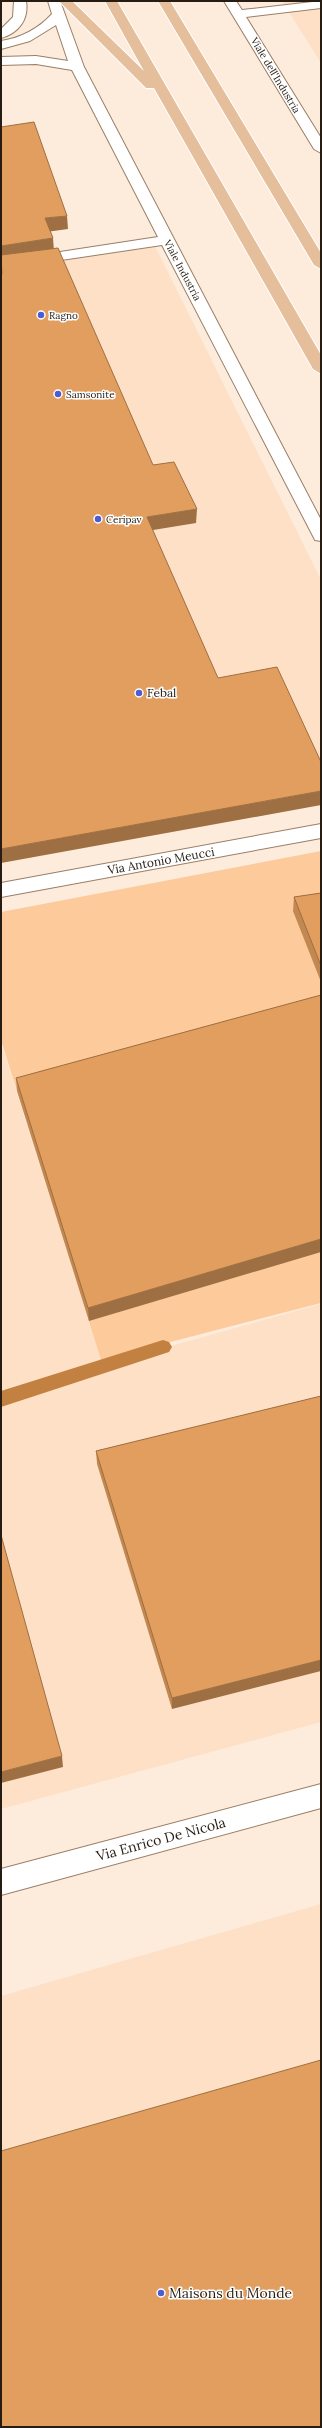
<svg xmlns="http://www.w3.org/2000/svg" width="322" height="2428" font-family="Lora,serif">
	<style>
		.built { fill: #fde0c6 }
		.green { fill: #fdca9c }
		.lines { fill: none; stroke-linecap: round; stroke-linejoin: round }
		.stream { fill: #c28140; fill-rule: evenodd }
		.minor-casing { stroke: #9a7f67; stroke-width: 2 }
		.major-casing { stroke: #fff; stroke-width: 2 }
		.minor { fill: #fff; fill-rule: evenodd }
		.major { fill: #e5bf9c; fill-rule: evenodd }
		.wall { fill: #c28851 }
		.shaded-wall { fill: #9e6f42 }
		.building { fill: #e29e5e; stroke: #9e6f42 }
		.poi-dot { fill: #4c5cd1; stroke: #fff; stroke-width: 1.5 }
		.labels { text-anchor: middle; stroke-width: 3; stroke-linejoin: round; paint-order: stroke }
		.far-street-label { font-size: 10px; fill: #261c12; stroke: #fff }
		.far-poi-label { font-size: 10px; fill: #261c12; stroke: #fff; text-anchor: start }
		.poi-label { font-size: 12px; fill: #261c12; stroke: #fff; text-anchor: start }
		.street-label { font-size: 12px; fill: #261c12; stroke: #fff }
		.near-street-label { font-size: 14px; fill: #261c12; stroke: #fff }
		.near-poi-label { font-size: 14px; fill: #261c12; stroke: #fff; text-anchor: start }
	</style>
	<rect width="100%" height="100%" fill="#fdebdb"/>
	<!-- built -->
	<path class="built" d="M 282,1 L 321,1 L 321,63 Z
		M 153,242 L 321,580 L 321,805 L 1,863 L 1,265 Z
		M 1,1043 L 101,1360 L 1,1393 Z
		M 321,1304 L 321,1722 L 1,1809 L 1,1402 L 142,1354 Z
		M 321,1904 L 321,2427 L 1,2427 L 1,1996 Z"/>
	<!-- green -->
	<path class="green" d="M 321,851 L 321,1303 L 101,1360 L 1,1040 L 1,912 Z"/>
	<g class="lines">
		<!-- stream -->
		<path class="stream" d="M 163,1340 L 169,1342 L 172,1347 L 169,1352 L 1,1407 L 1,1391 Z"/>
		<!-- minor casing -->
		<g class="minor-casing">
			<path id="minor" d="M 14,1 L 26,1 C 29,19 19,33 1,38 L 1,29 L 13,17 Z
				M 48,1 L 60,1 L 84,67 L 321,520 L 321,541 L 315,540 L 313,536 L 162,245 L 1,269 L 1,261 L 158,237 L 72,70 L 36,64 L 1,65 L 1,57 L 36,56 L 68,61 L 56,25 L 30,41 L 1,49 L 1,41 C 21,38 38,29 52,14 Z
				M 224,1 L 236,1 L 242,10 L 321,1 L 321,8 L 246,17 L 321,138 L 321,153 L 314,149 Z
				M 321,824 L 321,838 L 1,897 L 1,883 Z
				M 321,1784 L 321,1808 L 1,1895 L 1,1869 Z"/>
		</g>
		<!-- major casing -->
		<g class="major-casing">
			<path id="major" d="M 59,1 L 72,1 L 144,71 L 105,1 L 117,1 L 321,355 L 321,374 L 313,369 L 154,88 L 146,88 Z
				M 158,1 L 170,1 L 321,253 L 321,269 L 314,265 Z"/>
		</g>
		<!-- minor -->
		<use href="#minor" class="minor"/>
		<!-- major -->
		<use href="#major" class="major"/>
	</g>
	<!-- wall -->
	<path class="wall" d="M 321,893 L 321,982 L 293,911 L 294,897 Z
		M 321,995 L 89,1321 L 17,1091 L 16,1078 Z
		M 321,1396 L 172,1709 L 97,1464 L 96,1451 Z"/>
	<!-- shaded-wall -->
	<path class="shaded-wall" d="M 67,216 L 68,229 L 46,232 L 45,218 Z
		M 53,238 L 54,251 L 1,259 L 1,246 Z
		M 197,509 L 196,523 L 147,531 L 147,517 Z
		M 321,791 L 321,805 L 1,863 L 1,849 Z
		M 321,1239 L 321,1252 L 89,1321 L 88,1308 Z
		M 321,1660 L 321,1671 L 172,1709 L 172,1698 Z
		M 62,1756 L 63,1767 L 1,1783 L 1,1772 Z"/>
	<!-- building -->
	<path class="building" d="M 34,122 L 67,216 L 45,218 L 53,238 L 1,246 L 1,127 Z
		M 58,248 L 153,465 L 174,462 L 197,509 L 147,517 L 218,678 L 277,667 L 321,762 L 321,791 L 1,849 L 1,274 L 2,274 L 1,255 Z
		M 321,893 L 321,966 L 294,897 Z
		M 321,995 L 321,1239 L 88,1308 L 16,1078 Z
		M 321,1396 L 321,1660 L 172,1698 L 96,1451 Z
		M 1,1535 L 62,1756 L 1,1772 Z
		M 321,2060 L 321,2427 L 1,2427 L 1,2151 Z"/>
	<!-- markers -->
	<g class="poi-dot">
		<circle cx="41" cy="315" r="4"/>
		<circle cx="58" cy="394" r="4"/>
		<circle cx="98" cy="519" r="4"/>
		<circle cx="139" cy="693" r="4"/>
		<circle cx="161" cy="2293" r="4"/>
	</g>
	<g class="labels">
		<!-- far-street labels -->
		<g class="far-street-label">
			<text transform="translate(276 75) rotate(59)" y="4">Viale dell'Industria</text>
			<text transform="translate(183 270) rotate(62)" y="4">Viale Industria</text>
		</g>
		<!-- far-poi labels -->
		<g class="far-poi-label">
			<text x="49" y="319">Ragno</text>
			<text x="66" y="398">Samsonite</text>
			<text x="106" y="523">Ceripav</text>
		</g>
		<!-- poi labels -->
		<g class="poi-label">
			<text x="147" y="697">Febal</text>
		</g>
		<!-- street labels -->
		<g class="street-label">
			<text transform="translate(161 861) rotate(-10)" y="4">Via Antonio Meucci</text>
		</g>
		<!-- near-street labels -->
		<g class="near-street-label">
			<text transform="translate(161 1839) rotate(-15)" y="5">Via Enrico De Nicola</text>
		</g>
		<!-- near-poi labels -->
		<g class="near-poi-label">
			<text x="169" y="2298">Maisons du Monde</text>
		</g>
	</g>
	<!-- border -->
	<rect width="322" height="2428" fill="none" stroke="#261c12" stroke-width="4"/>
</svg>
